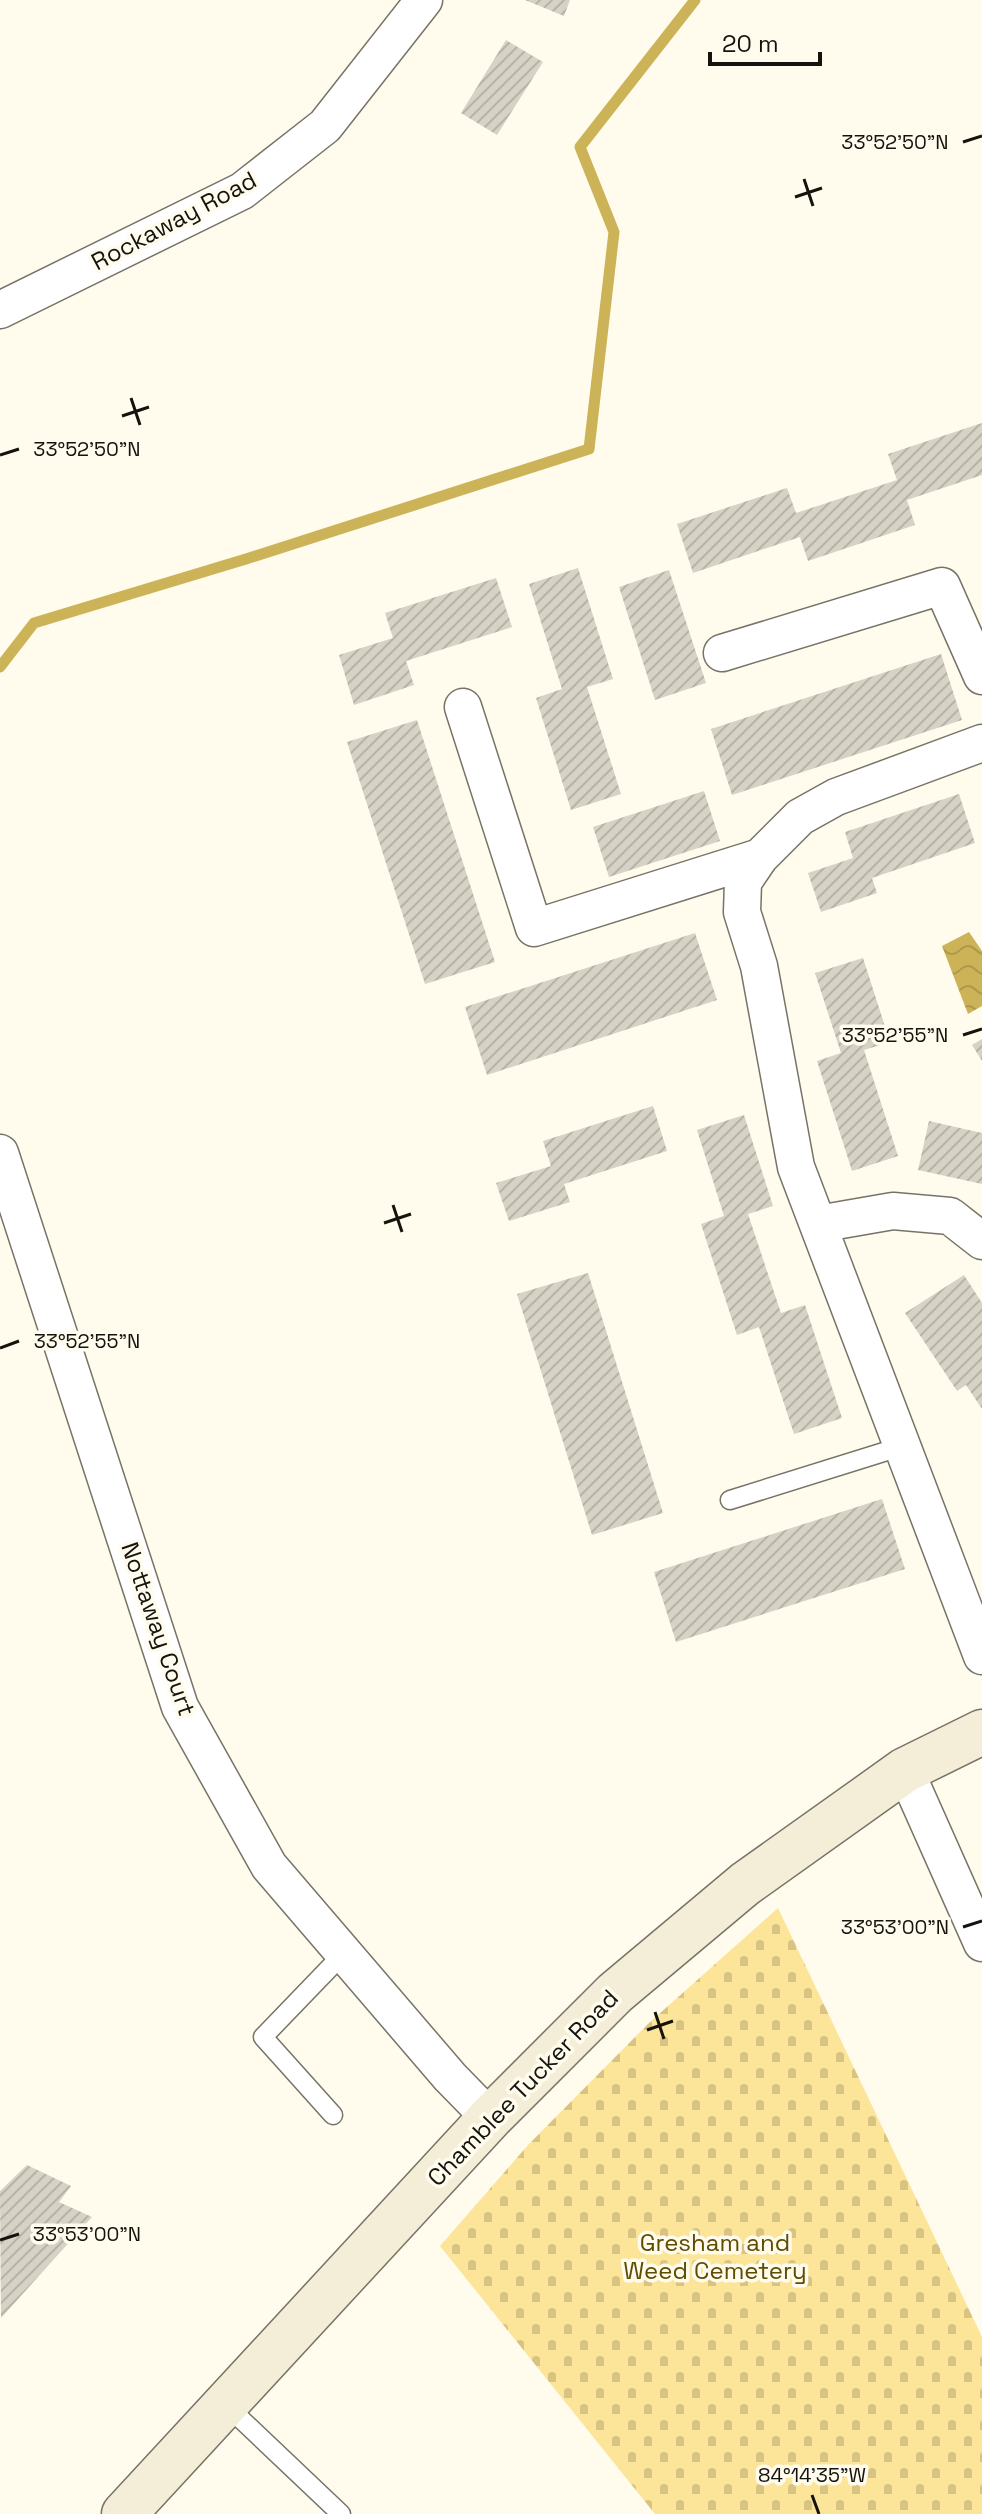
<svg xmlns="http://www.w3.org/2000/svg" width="982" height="2514" font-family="'Space Grotesk',sans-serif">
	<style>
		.cemetery { fill: url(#cemetery-stones) }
		.water { fill: url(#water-waves) }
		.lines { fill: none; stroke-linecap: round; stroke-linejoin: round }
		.stream { stroke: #cdb357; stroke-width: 11 }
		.building { fill: url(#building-hatch) }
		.service-casing { stroke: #777367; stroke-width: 21 }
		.minor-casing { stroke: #777367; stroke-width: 39 }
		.secondary-casing { stroke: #777367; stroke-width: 47 }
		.service { stroke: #fff; stroke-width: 18 }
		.minor { stroke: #fff; stroke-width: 36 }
		.secondary { stroke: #f4eed8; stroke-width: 44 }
		.ticks { fill: none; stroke: #14130e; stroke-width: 3 }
		.labels { text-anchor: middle; stroke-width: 7; stroke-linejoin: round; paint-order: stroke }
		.street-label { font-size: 24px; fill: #14130e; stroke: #fffbed }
		.park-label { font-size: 24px; fill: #5e4c00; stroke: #fffbed }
		.ticks-label { font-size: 20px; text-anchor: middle; fill: #14130e; stroke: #fffbed; stroke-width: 7; stroke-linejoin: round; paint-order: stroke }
	</style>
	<defs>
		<pattern id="cemetery-stones" width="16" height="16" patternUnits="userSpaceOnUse" patternTransform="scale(2)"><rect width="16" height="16" fill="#fce598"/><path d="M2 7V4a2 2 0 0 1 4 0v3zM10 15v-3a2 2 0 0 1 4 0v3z" fill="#d7c482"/></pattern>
		<pattern id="water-waves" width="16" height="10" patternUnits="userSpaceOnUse" patternTransform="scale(2)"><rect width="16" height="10" fill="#cdb357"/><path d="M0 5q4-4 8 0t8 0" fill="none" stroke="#af994b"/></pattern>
		<pattern id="building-hatch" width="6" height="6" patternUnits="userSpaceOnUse" patternTransform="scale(2)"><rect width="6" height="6" fill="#d6d2c5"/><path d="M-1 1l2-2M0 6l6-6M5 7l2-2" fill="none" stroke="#b7b3a8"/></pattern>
	</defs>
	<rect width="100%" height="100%" fill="#fffbed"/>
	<!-- cemetery -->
	<path class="cemetery" d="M 778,1908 L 982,2337 L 982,2514 L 655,2514 L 440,2246 L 529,2144 L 649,2023 Z"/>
	<!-- water -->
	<path class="water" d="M 969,932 L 982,951 L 982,1006 L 968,1014 L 942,946 Z"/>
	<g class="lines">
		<!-- stream -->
		<path class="stream" d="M 0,667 L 34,623 L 246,559 L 589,449 L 614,232 L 580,147 L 695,0"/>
	</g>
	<!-- building -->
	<path class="building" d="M 525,0 L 570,0 L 564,16 Z
		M 506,40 L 543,62 L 497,135 L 461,113 Z
		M 982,423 L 982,475 L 907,500 L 915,525 L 808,561 L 800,537 L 693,573 L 677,524 L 787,488 L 796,513 L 897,480 L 888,454 Z
		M 578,568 L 613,679 L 587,687 L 621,794 L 571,810 L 536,698 L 562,689 L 529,584 Z
		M 669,570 L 706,683 L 655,700 L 619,587 Z
		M 496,578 L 512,627 L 406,661 L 414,685 L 354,705 L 339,655 L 393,638 L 385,613 Z
		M 941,654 L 962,720 L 732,795 L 711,729 Z
		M 417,720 L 495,962 L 425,984 L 347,742 Z
		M 704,791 L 720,841 L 609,877 L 593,827 Z
		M 959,794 L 975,843 L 872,878 L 877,893 L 821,912 L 808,873 L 853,858 L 845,832 Z
		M 695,933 L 717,1000 L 487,1075 L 465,1007 Z
		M 863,958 L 890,1042 L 864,1050 L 898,1156 L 852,1171 L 817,1061 L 841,1053 L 815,973 Z
		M 982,1039 L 982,1061 L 972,1045 Z
		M 653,1106 L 667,1151 L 564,1184 L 570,1202 L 509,1221 L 496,1183 L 551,1166 L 543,1141 Z
		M 744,1115 L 773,1206 L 748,1214 L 781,1313 L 805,1305 L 842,1418 L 794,1434 L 759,1327 L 737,1335 L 701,1224 L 724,1216 L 697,1130 Z
		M 929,1121 L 982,1133 L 982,1184 L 918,1170 Z
		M 588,1273 L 663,1513 L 592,1535 L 517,1294 Z
		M 964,1275 L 982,1303 L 982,1409 L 966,1385 L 957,1391 L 905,1313 Z
		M 882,1499 L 905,1569 L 676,1642 L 654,1572 Z
		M 27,2165 L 71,2186 L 59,2202 L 92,2217 L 1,2318 L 0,2191 Z"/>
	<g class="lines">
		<!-- service casing -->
		<g class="service-casing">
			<path id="service" d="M 730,1500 L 903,1446
				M 333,2115 L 263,2037 L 343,1954
				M 225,2404 L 341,2514"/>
		</g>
		<!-- minor casing -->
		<g class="minor-casing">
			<path id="minor" d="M 0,310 L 242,191 L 325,126 L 424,0
				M 722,653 L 942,586 L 982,676
				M 463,707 L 534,928 L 760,857
				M 982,743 L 836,797 L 800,817 L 760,857 L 743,882 L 742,912 L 759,966 L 796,1167 L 982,1656
				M 0,1153 L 180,1707 L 269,1866 L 450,2077 L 490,2118
				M 818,1224 L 893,1211 L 950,1216 L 982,1241
				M 905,1770 L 982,1943"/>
		</g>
		<!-- secondary casing -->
		<g class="secondary-casing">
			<path id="secondary" d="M 124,2514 L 490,2118 L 615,1993 L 745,1884 L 905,1770 L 982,1732"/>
		</g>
		<!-- service -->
		<use href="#service" class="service"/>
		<!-- minor -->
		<use href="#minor" class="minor"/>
		<!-- secondary -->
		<use href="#secondary" class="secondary"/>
	</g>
	<!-- ticks -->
	<path class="ticks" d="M 963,142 L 982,136M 804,179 L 813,206M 795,197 L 822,188M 131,398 L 140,425M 122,416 L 149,407M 0,455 L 19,449M 963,1035 L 982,1029M 393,1205 L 402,1232M 384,1223 L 411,1214M 0,1348 L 19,1341M 963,1927 L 982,1921M 655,2012 L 664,2039M 647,2030 L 673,2021M 0,2240 L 19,2234M 812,2495 L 819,2514"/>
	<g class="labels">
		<!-- street labels -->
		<g class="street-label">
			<text transform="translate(174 221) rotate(-28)" y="8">Rockaway Road</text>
			<text transform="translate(158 1629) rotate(71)" y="8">Nottaway Court</text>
			<text transform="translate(523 2088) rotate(-46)" y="8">Chamblee Tucker Road</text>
		</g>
		<!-- park labels -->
		<g class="park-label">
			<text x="715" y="2251">Gresham and<tspan x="715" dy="28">Weed Cemetery</tspan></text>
		</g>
	</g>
	<g class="ticks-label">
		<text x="895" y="149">33°52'50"N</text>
		<text x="87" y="456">33°52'50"N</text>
		<text x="895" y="1042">33°52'55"N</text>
		<text x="87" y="1348">33°52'55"N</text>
		<text x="895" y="1934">33°53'00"N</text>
		<text x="87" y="2241">33°53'00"N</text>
		<text x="812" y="2482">84°14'35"W</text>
	</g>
	<!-- scale -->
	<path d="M710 52v12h110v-12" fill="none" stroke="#14130e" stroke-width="4"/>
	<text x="722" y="52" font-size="24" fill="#14130e" stroke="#fffbed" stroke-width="6" paint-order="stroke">20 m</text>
</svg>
